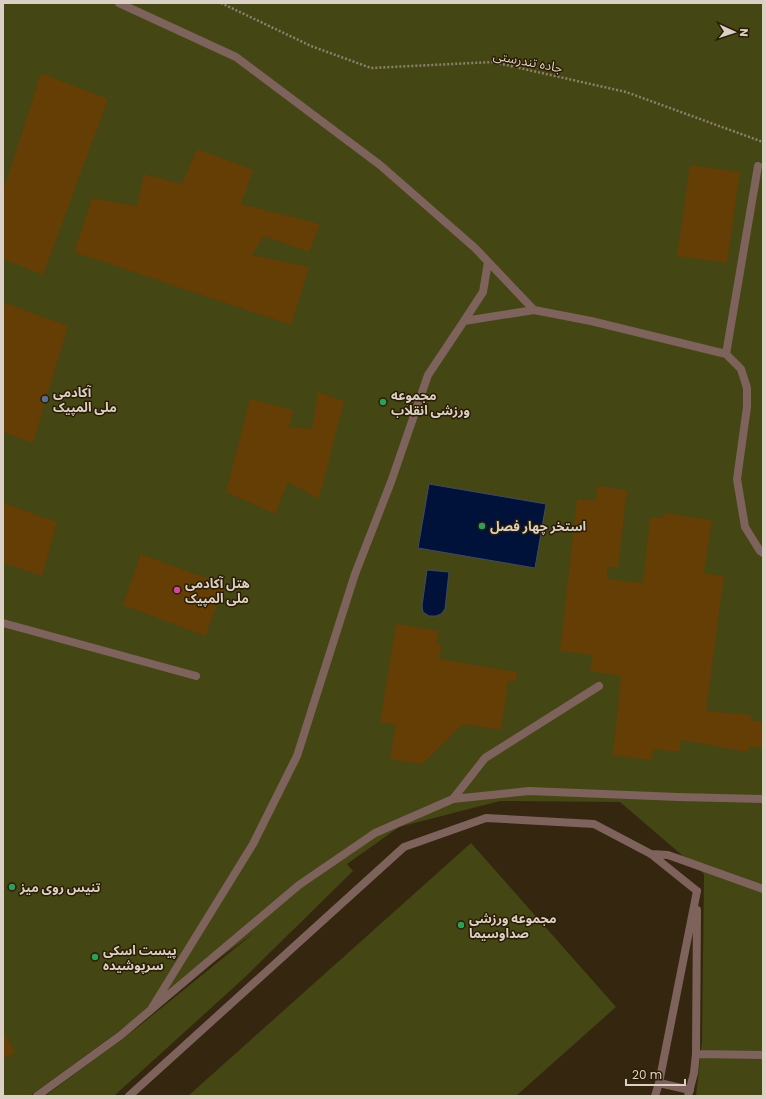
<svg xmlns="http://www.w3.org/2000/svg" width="766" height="1099" font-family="Poppins,'Noto Sans Arabic',sans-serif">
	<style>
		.green { fill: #444614 }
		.water { fill: #00113a; stroke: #414a63 }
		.building { fill: #643e04 }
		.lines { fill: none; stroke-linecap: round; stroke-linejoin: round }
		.path { stroke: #8d806f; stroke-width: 2.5; stroke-dasharray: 2 2; stroke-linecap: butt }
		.lane { stroke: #7e625c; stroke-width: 8 }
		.service-dot { fill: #5c6f8a; stroke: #2a1c05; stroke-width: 1.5 }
		.leisure-dot { fill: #2e9e5b; stroke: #2a1c05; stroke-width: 1.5 }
		.hotel-dot { fill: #d1479c; stroke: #2a1c05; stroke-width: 1.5 }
		.labels { text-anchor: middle; stroke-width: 3; stroke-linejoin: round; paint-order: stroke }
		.street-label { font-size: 13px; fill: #dad0c3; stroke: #2a1c05 }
		.poi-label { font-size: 13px; font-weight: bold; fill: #dad0c3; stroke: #2a1c05; text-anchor: start }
	</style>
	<rect width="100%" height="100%" fill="#35260f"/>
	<!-- green -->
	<path class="green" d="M 3,3 L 763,3 L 763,1096 L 696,1096 L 702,1041 L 704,874 L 620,802 L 500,801 L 399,827 L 347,864 L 353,871 L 242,980 L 114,1096 L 45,1096 L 138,1027 L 255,932 L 30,1096 L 3,1096 Z
		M 471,843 L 616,1007 L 516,1096 L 188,1096 Z"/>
	<!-- water -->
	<path class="water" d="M 429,484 L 546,504 L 535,568 L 418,548 Z
		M 427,570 L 449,572 L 445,609 L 441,614 L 436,616 L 429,616 L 423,612 L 422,606 Z"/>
	<!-- building -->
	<path class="building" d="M 41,73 L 108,99 L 43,275 L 3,259 L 3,192 Z
		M 197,149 L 253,170 L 241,204 L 320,224 L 309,252 L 264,236 L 252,255 L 309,267 L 291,325 L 74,252 L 92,198 L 137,206 L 144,174 L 182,184 Z
		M 690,165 L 740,172 L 727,263 L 677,256 Z
		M 3,302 L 68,326 L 33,443 L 3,432 Z
		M 318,392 L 344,401 L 319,499 L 288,482 L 275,514 L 226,492 L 250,399 L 293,410 L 289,427 L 312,429 Z
		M 597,486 L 627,490 L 618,568 L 607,567 L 607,579 L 643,583 L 650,517 L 663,518 L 664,513 L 712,520 L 704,573 L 724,576 L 706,711 L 752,715 L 751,720 L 763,722 L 763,748 L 749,746 L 748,752 L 681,740 L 679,752 L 654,749 L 651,760 L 613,755 L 621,676 L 590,671 L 593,655 L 560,651 L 577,499 L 596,501 Z
		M 3,503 L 57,522 L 42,576 L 3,563 Z
		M 141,554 L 225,585 L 205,636 L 123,605 Z
		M 396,624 L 439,631 L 437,644 L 442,645 L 439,659 L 517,672 L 516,681 L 508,681 L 501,730 L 463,724 L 422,764 L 390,759 L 396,725 L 380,722 Z
		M 3,1031 L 15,1052 L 3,1059 Z"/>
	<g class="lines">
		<!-- path -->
		<path class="path" d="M 221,3 L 311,46 L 371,68 L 493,62 L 626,92 L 763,142"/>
		<!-- lane -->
		<path class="lane" d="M 119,3 L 236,57 L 380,165 L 475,248 L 534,310
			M 464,321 L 483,292 L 488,262
			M 726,354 L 758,166
			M 3,623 L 196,676
			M 453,799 L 485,758 L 599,686
			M 651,854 L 668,855 L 763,889
			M 150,1011 L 253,844 L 297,756 L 355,574 L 391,482 L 428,375 L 464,321 L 534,310 L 591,321 L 726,354 L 741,369 L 747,388 L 747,407 L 737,479 L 745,527 L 760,551 L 763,553
			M 696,1054 L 763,1055
			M 659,1083 L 690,1090
			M 37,1096 L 121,1035 L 299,885 L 375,833 L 453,799 L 529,791 L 678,797 L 763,799
			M 129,1096 L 404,847 L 486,818 L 594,824 L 651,854 L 697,891
			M 655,1096 L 659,1083 L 697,891
			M 688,1096 L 694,1073 L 696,1054 L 697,910"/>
	</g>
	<!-- markers -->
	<circle class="service-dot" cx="45" cy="399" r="4"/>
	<g class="leisure-dot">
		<circle cx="383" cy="402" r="4"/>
		<circle cx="482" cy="526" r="4"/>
		<circle cx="12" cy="887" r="4"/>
		<circle cx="461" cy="925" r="4"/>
		<circle cx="95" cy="957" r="4"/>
	</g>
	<circle class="hotel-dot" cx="177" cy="590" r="4"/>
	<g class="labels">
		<!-- street labels -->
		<g class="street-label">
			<text transform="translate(528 61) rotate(11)" y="5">جاده تندرستی</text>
		</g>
		<!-- poi labels -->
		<g class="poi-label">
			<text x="53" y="397">آکادمی<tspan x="53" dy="15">ملی المپیک</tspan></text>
			<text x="391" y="400">مجموعه<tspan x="391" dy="15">ورزشی انقلاب</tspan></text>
			<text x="490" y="531">استخر چهار فصل</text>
			<text x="185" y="588">هتل آکادمی<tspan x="185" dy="15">ملی المپیک</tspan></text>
			<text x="20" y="892">تنیس روی میز</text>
			<text x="469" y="923">مجموعه ورزشی<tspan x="469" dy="15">صداوسیما</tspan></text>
			<text x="103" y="955">پیست اسکی<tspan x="103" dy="15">سرپوشیده</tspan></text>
		</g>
	</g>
	<!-- border -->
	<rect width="766" height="1099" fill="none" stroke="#dad0c3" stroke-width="8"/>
	<!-- north arrow -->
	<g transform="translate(734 32) rotate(93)" stroke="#2a1c05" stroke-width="3" paint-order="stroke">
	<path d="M0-3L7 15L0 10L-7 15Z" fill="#dad0c3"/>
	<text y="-6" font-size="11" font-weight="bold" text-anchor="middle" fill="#dad0c3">N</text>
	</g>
	<!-- scale -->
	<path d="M626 1079v6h59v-6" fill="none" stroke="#dad0c3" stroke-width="2"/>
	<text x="632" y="1079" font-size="12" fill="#dad0c3" stroke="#2a1c05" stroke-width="3" paint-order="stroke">20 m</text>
</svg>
